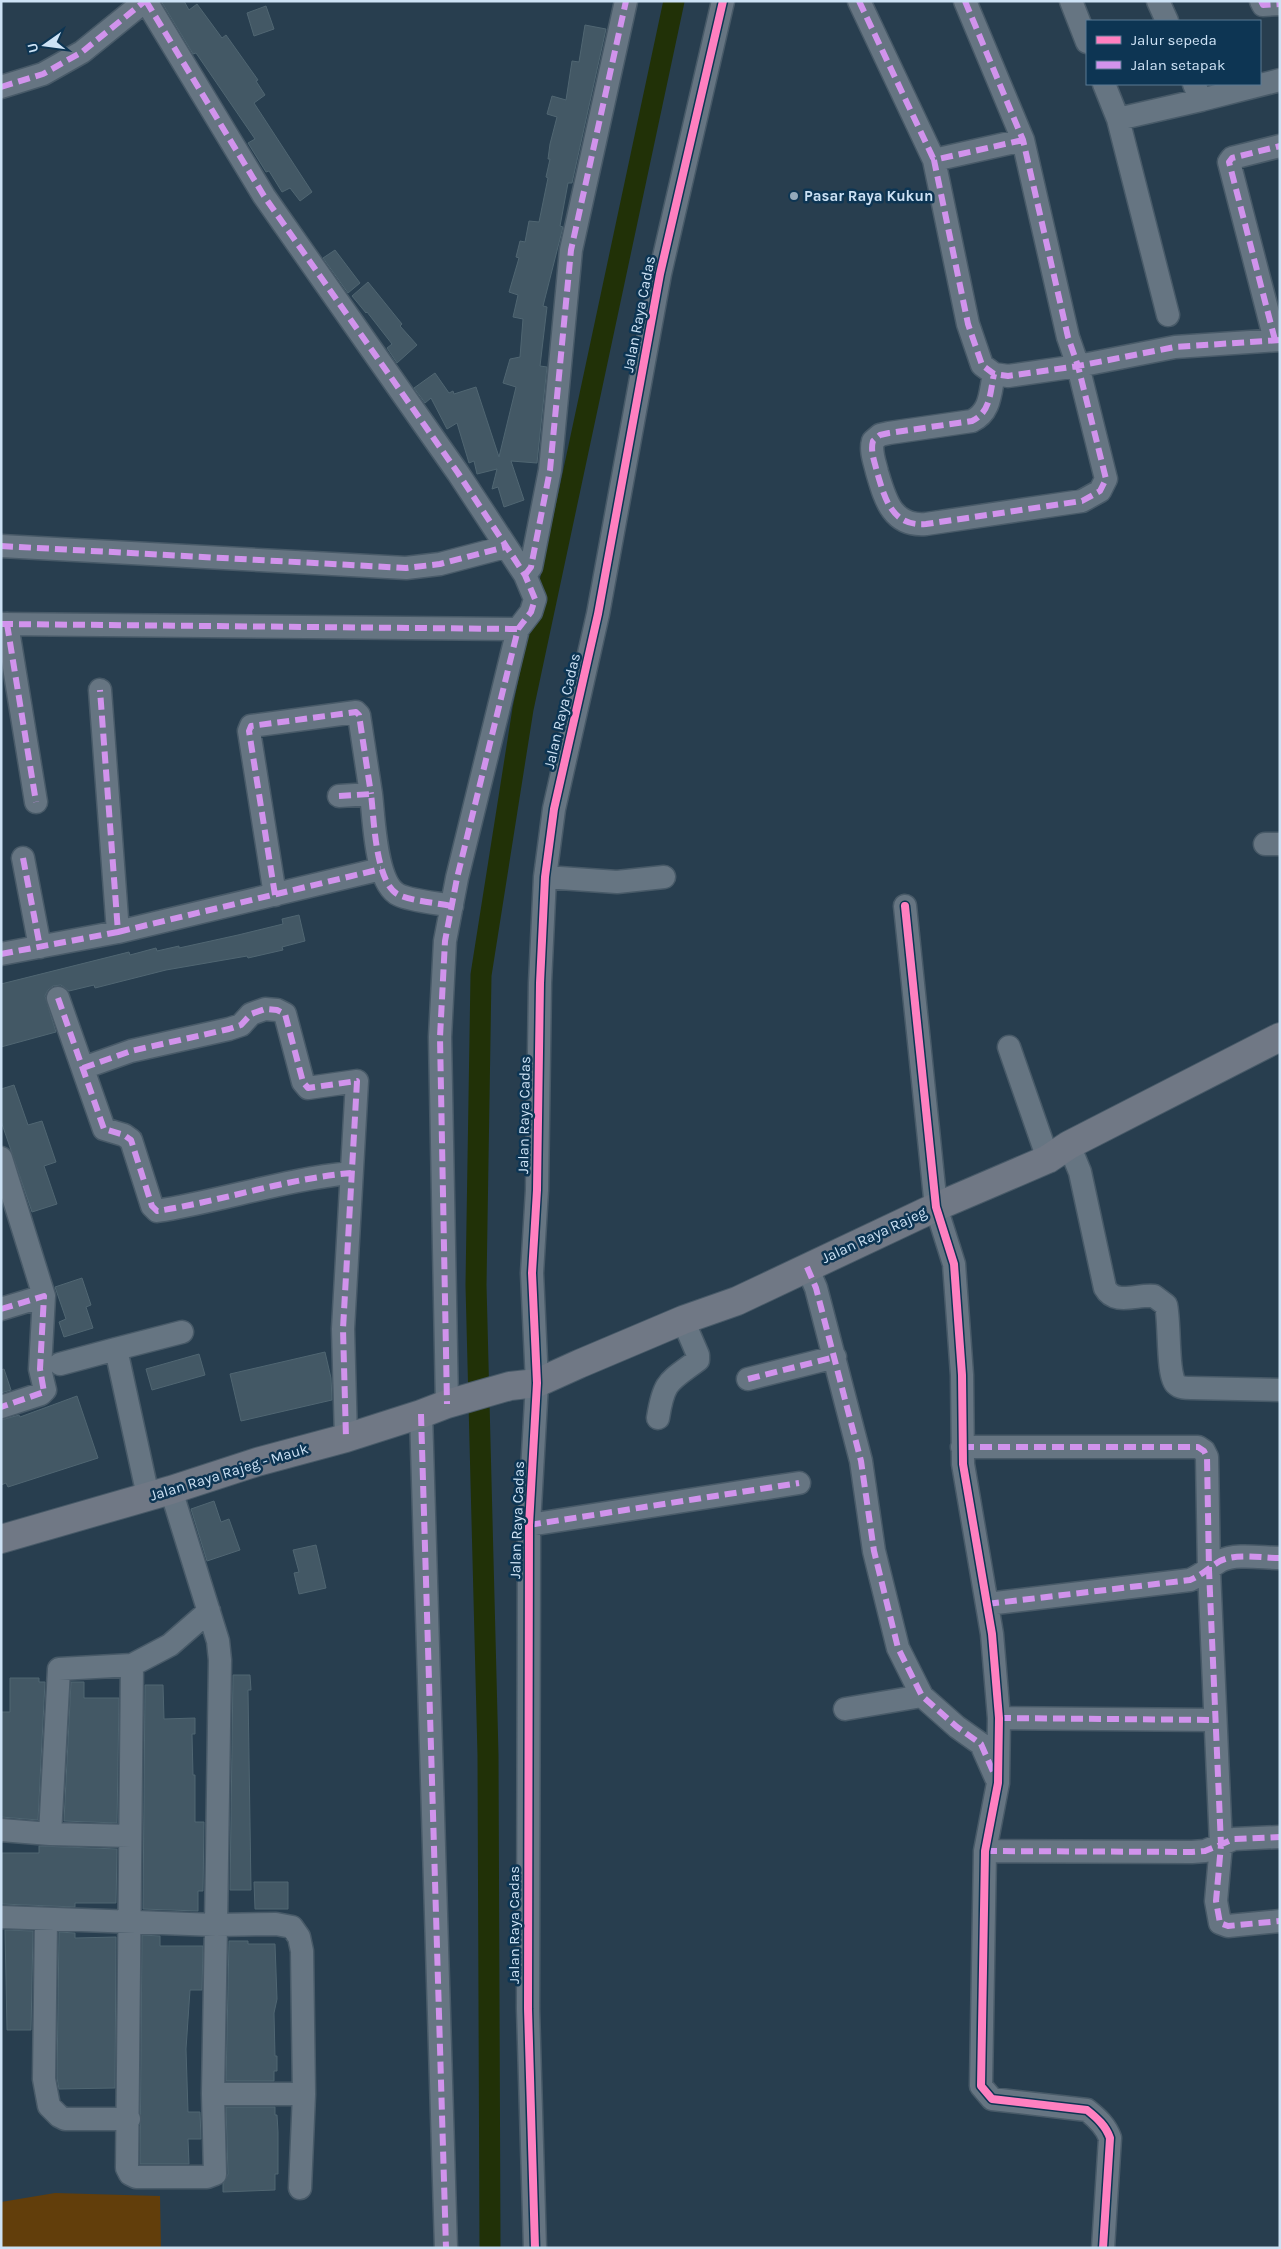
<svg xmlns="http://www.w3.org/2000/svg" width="1281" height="2249" font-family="Karla,sans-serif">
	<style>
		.green { fill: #623e0b }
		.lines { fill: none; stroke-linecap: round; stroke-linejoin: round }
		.canal { stroke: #213107; stroke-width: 21 }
		.building { fill: #435865; stroke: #506672 }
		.minor-casing { stroke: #485a68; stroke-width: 25 }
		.major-casing { stroke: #485a68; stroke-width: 30 }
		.minor { stroke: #667582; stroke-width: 22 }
		.major { stroke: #707885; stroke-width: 28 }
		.quiet { stroke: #d193ec; stroke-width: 6; stroke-dasharray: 12 6; stroke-linecap: butt }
		.cycleway-casing { stroke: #0d3553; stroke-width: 11 }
		.cycleway { stroke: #ff80c0; stroke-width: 8 }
		.poi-dot { fill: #93a9bb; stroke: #0d3553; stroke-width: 2 }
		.labels { text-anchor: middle; stroke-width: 5; stroke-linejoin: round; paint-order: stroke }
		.poi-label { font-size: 15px; font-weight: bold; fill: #cde2f5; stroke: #0d3553; text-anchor: start }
		.street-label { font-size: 15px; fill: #cde2f5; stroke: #0d3553 }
	</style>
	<rect width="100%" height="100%" fill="#283e4f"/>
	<!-- green -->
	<path class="green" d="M 55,2193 L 160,2196 L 161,2248 L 1,2248 L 1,2202 Z"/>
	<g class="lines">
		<!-- canal -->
		<path class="canal" d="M 490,2248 L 488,1755 L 476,1285 L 481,975 L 523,709 L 674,1"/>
	</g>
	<!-- building -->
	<path class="building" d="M 161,1 L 184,1 L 189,10 L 197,4 L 222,38 L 226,35 L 258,80 L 256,81 L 265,95 L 254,103 L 312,192 L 300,201 L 290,188 L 282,192 L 269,171 L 266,172 L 248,143 L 255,139 L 196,53 L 193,54 Z
		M 266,6 L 274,29 L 254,36 L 247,13 Z
		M 585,25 L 606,29 L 572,183 L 568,183 L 560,226 L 563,227 L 543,306 L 547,307 L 540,366 L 547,367 L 537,463 L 511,461 L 524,500 L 504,507 L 498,487 L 492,489 L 497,469 L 477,474 L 474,461 L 469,463 L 457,423 L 447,429 L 431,398 L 425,403 L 414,388 L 435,373 L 449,393 L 453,391 L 454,394 L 476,387 L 499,457 L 516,387 L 503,383 L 510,359 L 520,357 L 523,319 L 513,317 L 518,295 L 509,292 L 519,258 L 516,257 L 520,241 L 525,242 L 529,221 L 539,222 L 548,178 L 546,177 L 550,159 L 548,159 L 550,144 L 557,117 L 547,114 L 552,96 L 566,100 L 572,61 L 579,62 Z
		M 335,250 L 360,283 L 348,293 L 323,258 Z
		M 368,282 L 402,324 L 400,326 L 417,345 L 397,363 L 387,348 L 392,344 L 367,312 L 366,313 L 352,296 Z
		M 299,915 L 305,941 L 282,947 L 283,950 L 248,958 L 247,956 L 166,970 L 95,988 L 94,985 L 69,991 L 61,985 L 53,986 L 48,990 L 45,996 L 56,1032 L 1,1047 L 1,984 L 129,952 L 130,955 L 156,948 L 157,951 L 179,946 L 179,948 L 238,935 L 283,924 L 282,919 Z
		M 14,1085 L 28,1125 L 42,1121 L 56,1162 L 44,1166 L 57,1204 L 32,1212 L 1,1121 L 1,1089 Z
		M 82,1278 L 91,1305 L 86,1307 L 93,1328 L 64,1337 L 59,1322 L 66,1319 L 55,1287 Z
		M 325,1352 L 331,1378 L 332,1400 L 241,1421 L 230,1374 Z
		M 199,1354 L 205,1375 L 152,1390 L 146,1369 Z
		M 4,1369 L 11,1390 L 1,1393 L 1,1370 Z
		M 77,1396 L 98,1458 L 8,1487 L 6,1483 L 1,1485 L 1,1420 L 19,1415 L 20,1417 Z
		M 214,1501 L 221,1522 L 229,1519 L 240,1550 L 207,1561 L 191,1509 Z
		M 316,1545 L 326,1588 L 299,1594 L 294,1573 L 299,1572 L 293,1550 Z
		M 233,1675 L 250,1675 L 251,1690 L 248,1690 L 251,1890 L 230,1890 Z
		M 10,1678 L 39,1678 L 39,1682 L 45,1682 L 38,1820 L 1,1817 L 1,1712 L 10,1712 Z
		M 71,1682 L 84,1682 L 84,1698 L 119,1698 L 117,1823 L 64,1821 Z
		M 145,1685 L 163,1685 L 164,1719 L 195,1718 L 195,1734 L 192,1734 L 193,1775 L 195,1775 L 195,1822 L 204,1822 L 203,1891 L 198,1891 L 198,1911 L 143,1909 Z
		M 39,1846 L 117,1849 L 116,1903 L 75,1903 L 75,1907 L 2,1904 L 2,1853 L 39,1853 Z
		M 254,1882 L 288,1882 L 288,1909 L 255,1909 Z
		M 5,1930 L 33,1931 L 31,2030 L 7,2030 Z
		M 59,1932 L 75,1933 L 75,1938 L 116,1937 L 115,2088 L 59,2089 L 57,2078 Z
		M 142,1935 L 160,1936 L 160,1946 L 203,1946 L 202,1990 L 190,1990 L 186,2049 L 188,2112 L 200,2112 L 201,2139 L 188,2139 L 189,2164 L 140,2164 Z
		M 229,1941 L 248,1941 L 248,1944 L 275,1944 L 277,1999 L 274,2013 L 275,2056 L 277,2056 L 277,2071 L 274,2071 L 274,2081 L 226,2081 Z
		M 226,2107 L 275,2107 L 275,2115 L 277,2115 L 278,2132 L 278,2174 L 275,2174 L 275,2190 L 223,2192 L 223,2184 L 228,2174 Z"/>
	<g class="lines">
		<!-- minor casing -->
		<g class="minor-casing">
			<path id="minor" d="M 146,1 L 264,196 L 458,473 L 525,575 L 535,599 L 531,612 L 518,629 L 457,878 L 445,941 L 440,1037 L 447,1404
				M 859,1 L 934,160
				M 965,1 L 1023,140 L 1068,337 L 1078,366 L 1106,479 L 1100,491 L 1082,501 L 926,524 C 892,527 885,499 877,472 C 875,463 870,451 873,441 L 880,435 L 889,433 L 972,421 C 991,412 990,392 994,374
				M 1071,1 L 1087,42
				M 1158,1 L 1167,21
				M 1261,1 L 1263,5 L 1280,4
				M 1104,84 L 1118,119 L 1168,315
				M 1194,84 L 1201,100 L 1280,80
				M 1,87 L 43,74 L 82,52 L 145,1
				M 1118,119 L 1201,100
				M 1023,140 L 934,160 L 968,324 L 982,365 L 994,374 L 1008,376 L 1078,366 L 1175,347 L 1280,340
				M 1275,340 L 1229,162 L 1232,158 L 1280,146
				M 1,546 L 406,568 L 440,564 L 505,547
				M 525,575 L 531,567 L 550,470 L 571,250 L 626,1
				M 1,624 L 518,629
				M 7,624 L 36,802
				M 339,796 L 371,794 C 374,817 375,884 399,895 C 412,901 437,903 452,906
				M 1265,844 L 1280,844
				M 23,858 L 40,947
				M 545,877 L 617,882 L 664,877
				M 275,895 L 249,731 L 251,726 L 356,712 L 359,715 L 371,794
				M 905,906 L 936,1207 L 954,1264 L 962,1375 L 963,1464 L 992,1634 L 999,1718 L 998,1783 L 985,1851 L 981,2086 L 992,2099 L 1087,2110 C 1097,2118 1106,2126 1110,2138 L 1103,2248
				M 118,932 L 381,869
				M 1,954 L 118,932 L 100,690
				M 58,998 L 104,1129 L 124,1135 L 131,1140 L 152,1206 L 157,1211 C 222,1201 285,1179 351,1173
				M 1009,1047 L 1048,1159
				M 83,1068 L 131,1051 L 229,1029 L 241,1025 L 251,1014 L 265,1009 L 277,1010 L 285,1014 L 303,1082 L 308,1088 L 357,1081 L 343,1329 L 346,1438
				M 1069,1145 L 1080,1172 L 1105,1288 C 1115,1306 1137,1294 1154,1296 L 1166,1305 C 1170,1321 1167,1377 1176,1384 C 1180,1388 1186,1388 1191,1388 L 1280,1390
				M 1,1158 L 44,1296 L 40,1369 L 45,1390 L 41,1394 L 1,1407
				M 807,1267 L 816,1288 L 861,1461 L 874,1551 L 898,1648 L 922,1696 L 957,1727 L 981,1744 L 996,1778
				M 1,1309 L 44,1296
				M 116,1349 L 182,1332
				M 60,1364 L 116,1349 L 148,1496
				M 748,1379 L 835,1357
				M 421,1414 L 446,2248
				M 658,1418 C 664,1380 669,1382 698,1360 L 698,1355 L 683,1320
				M 962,1447 L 1198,1447 L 1204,1451 L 1207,1457 L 1209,1570 L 1221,1845 L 1216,1901 L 1220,1923 L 1228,1926 L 1280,1921
				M 529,1525 L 799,1483
				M 987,1604 L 1190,1580 C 1202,1575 1210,1567 1220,1561 C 1236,1553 1262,1558 1280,1558
				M 209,1611 L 170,1645 L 132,1665 L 127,2168 L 130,2174 L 136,2177 L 207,2177 L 215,2174 L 213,2094 L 216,1925 L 276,1924 L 292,1927 L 299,1937 L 302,1951 L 304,2094 L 300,2188
				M 845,1709 L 922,1696
				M 999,1718 L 1214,1720
				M 1,1830 L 50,1834 L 130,1836
				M 50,1834 L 59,1669 L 132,1665
				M 985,1851 L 1192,1852 L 1205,1851 L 1234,1839 L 1280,1837
				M 1,1917 L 216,1925 L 220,1660 L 218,1641 L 171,1490
				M 46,1919 L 44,2079 L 49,2106 L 59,2116 L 65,2119 L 129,2119
				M 213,2094 L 304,2094
				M 535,2248 L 528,2009 L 529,1525 L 537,1383 L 532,1273 L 537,1190 L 540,983 L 545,877 L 554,809 L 598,614 L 660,274 L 723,1"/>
		</g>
		<!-- major casing -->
		<g class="major-casing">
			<path id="major" d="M 1,1539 L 171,1490 L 257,1462 L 346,1438 L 421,1414 L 447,1404 L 510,1386 L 537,1383 L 579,1364 L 683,1320 L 737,1301 L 936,1207 L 1048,1159 L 1069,1145 L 1280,1037"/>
		</g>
		<!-- minor -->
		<use href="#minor" class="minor"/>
		<!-- major -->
		<use href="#major" class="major"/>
		<!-- quiet -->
		<path class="quiet" d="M 146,1 L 264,196 L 458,473 L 525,575 L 535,599 L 531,612 L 518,629 L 457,878 L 445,941 L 440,1037 L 447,1404
			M 859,1 L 934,160
			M 965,1 L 1023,140 L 1068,337 L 1078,366 L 1106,479 L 1100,491 L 1082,501 L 926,524 C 892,527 885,499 877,472 C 875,463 870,451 873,441 L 880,435 L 889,433 L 972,421 C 991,412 990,392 994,374
			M 1261,1 L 1263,5 L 1280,4
			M 1,87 L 43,74 L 82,52 L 145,1
			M 1023,140 L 934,160 L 968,324 L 982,365 L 994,374 L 1008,376 L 1078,366 L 1175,347 L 1280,340
			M 1275,340 L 1229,162 L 1232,158 L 1280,146
			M 1,546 L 406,568 L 440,564 L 505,547
			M 525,575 L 531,567 L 550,470 L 571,250 L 626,1
			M 1,624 L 518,629
			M 7,624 L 36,802
			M 339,796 L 371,794 C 374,817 375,884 399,895 C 412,901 437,903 452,906
			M 23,858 L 40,947
			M 275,895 L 249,731 L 251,726 L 356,712 L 359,715 L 371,794
			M 118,932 L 381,869
			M 1,954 L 118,932 L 100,690
			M 58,998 L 104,1129 L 124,1135 L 131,1140 L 152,1206 L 157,1211 C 222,1201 285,1179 351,1173
			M 83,1068 L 131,1051 L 229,1029 L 241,1025 L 251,1014 L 265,1009 L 277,1010 L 285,1014 L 303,1082 L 308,1088 L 357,1081 L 343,1329 L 346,1438
			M 807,1267 L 816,1288 L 861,1461 L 874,1551 L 898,1648 L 922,1696 L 957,1727 L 981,1744 L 995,1776
			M 1,1309 L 44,1296 L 40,1369 L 44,1392 L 1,1407
			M 748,1379 L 835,1357
			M 421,1414 L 446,2248
			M 962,1447 L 1198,1447 L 1204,1451 L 1207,1457 L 1209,1570 L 1221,1845 L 1216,1901 L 1220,1923 L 1228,1926 L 1280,1921
			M 529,1525 L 799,1483
			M 987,1604 L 1190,1580 C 1202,1575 1210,1567 1220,1561 C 1236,1553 1262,1558 1280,1558
			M 999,1718 L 1214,1720
			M 985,1851 L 1192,1852 L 1205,1851 L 1234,1839 L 1280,1837"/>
		<!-- cycleway casing -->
		<g class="cycleway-casing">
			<path id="cycleway" d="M 905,906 L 936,1207 L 954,1264 L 962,1375 L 963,1464 L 992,1634 L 999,1718 L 998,1783 L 985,1851 L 981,2086 L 992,2099 L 1087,2110 C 1097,2118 1106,2126 1110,2138 L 1103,2248
				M 535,2248 L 528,2009 L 529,1525 L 537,1383 L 532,1273 L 537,1190 L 540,983 L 545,877 L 554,809 L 598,614 L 660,274 L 723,1"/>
		</g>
		<!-- cycleway -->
		<use href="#cycleway" class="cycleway"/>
	</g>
	<!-- markers -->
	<circle class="poi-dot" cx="794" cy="196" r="5"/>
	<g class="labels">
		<!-- poi labels -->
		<g class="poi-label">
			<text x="804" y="201">Pasar Raya Kukun</text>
		</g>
		<!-- street labels -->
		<g class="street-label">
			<text transform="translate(639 314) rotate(-79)" y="5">Jalan Raya Cadas</text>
			<text transform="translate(562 711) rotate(-77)" y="5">Jalan Raya Cadas</text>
			<text transform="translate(524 1115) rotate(-89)" y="5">Jalan Raya Cadas</text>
			<text transform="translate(874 1235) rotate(-25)" y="5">Jalan Raya Rajeg</text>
			<text transform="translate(229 1472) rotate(-17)" y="5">Jalan Raya Rajeg - Mauk</text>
			<text transform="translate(517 1520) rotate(-88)" y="5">Jalan Raya Cadas</text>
			<text transform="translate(514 1925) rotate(-90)" y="5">Jalan Raya Cadas</text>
		</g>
	</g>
	<!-- border -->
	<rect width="1281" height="2249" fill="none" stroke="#cde2f5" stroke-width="5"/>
	<!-- legend -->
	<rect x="1086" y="20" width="175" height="65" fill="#0d3553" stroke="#5a7a94"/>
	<rect x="1096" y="36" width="25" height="8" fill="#ff80c0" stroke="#5a7a94"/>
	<text x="1131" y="45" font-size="15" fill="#cde2f5">Jalur sepeda</text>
	<rect x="1096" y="61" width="25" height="8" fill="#d193ec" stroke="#5a7a94"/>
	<text x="1131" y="70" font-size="15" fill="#cde2f5">Jalan setapak</text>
	<!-- north arrow -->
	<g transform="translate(45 45) rotate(256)" stroke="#0d3553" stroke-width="4" paint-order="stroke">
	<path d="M0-4L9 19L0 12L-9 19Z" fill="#cde2f5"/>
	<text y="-8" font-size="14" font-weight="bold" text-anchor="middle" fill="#cde2f5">U</text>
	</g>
</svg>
